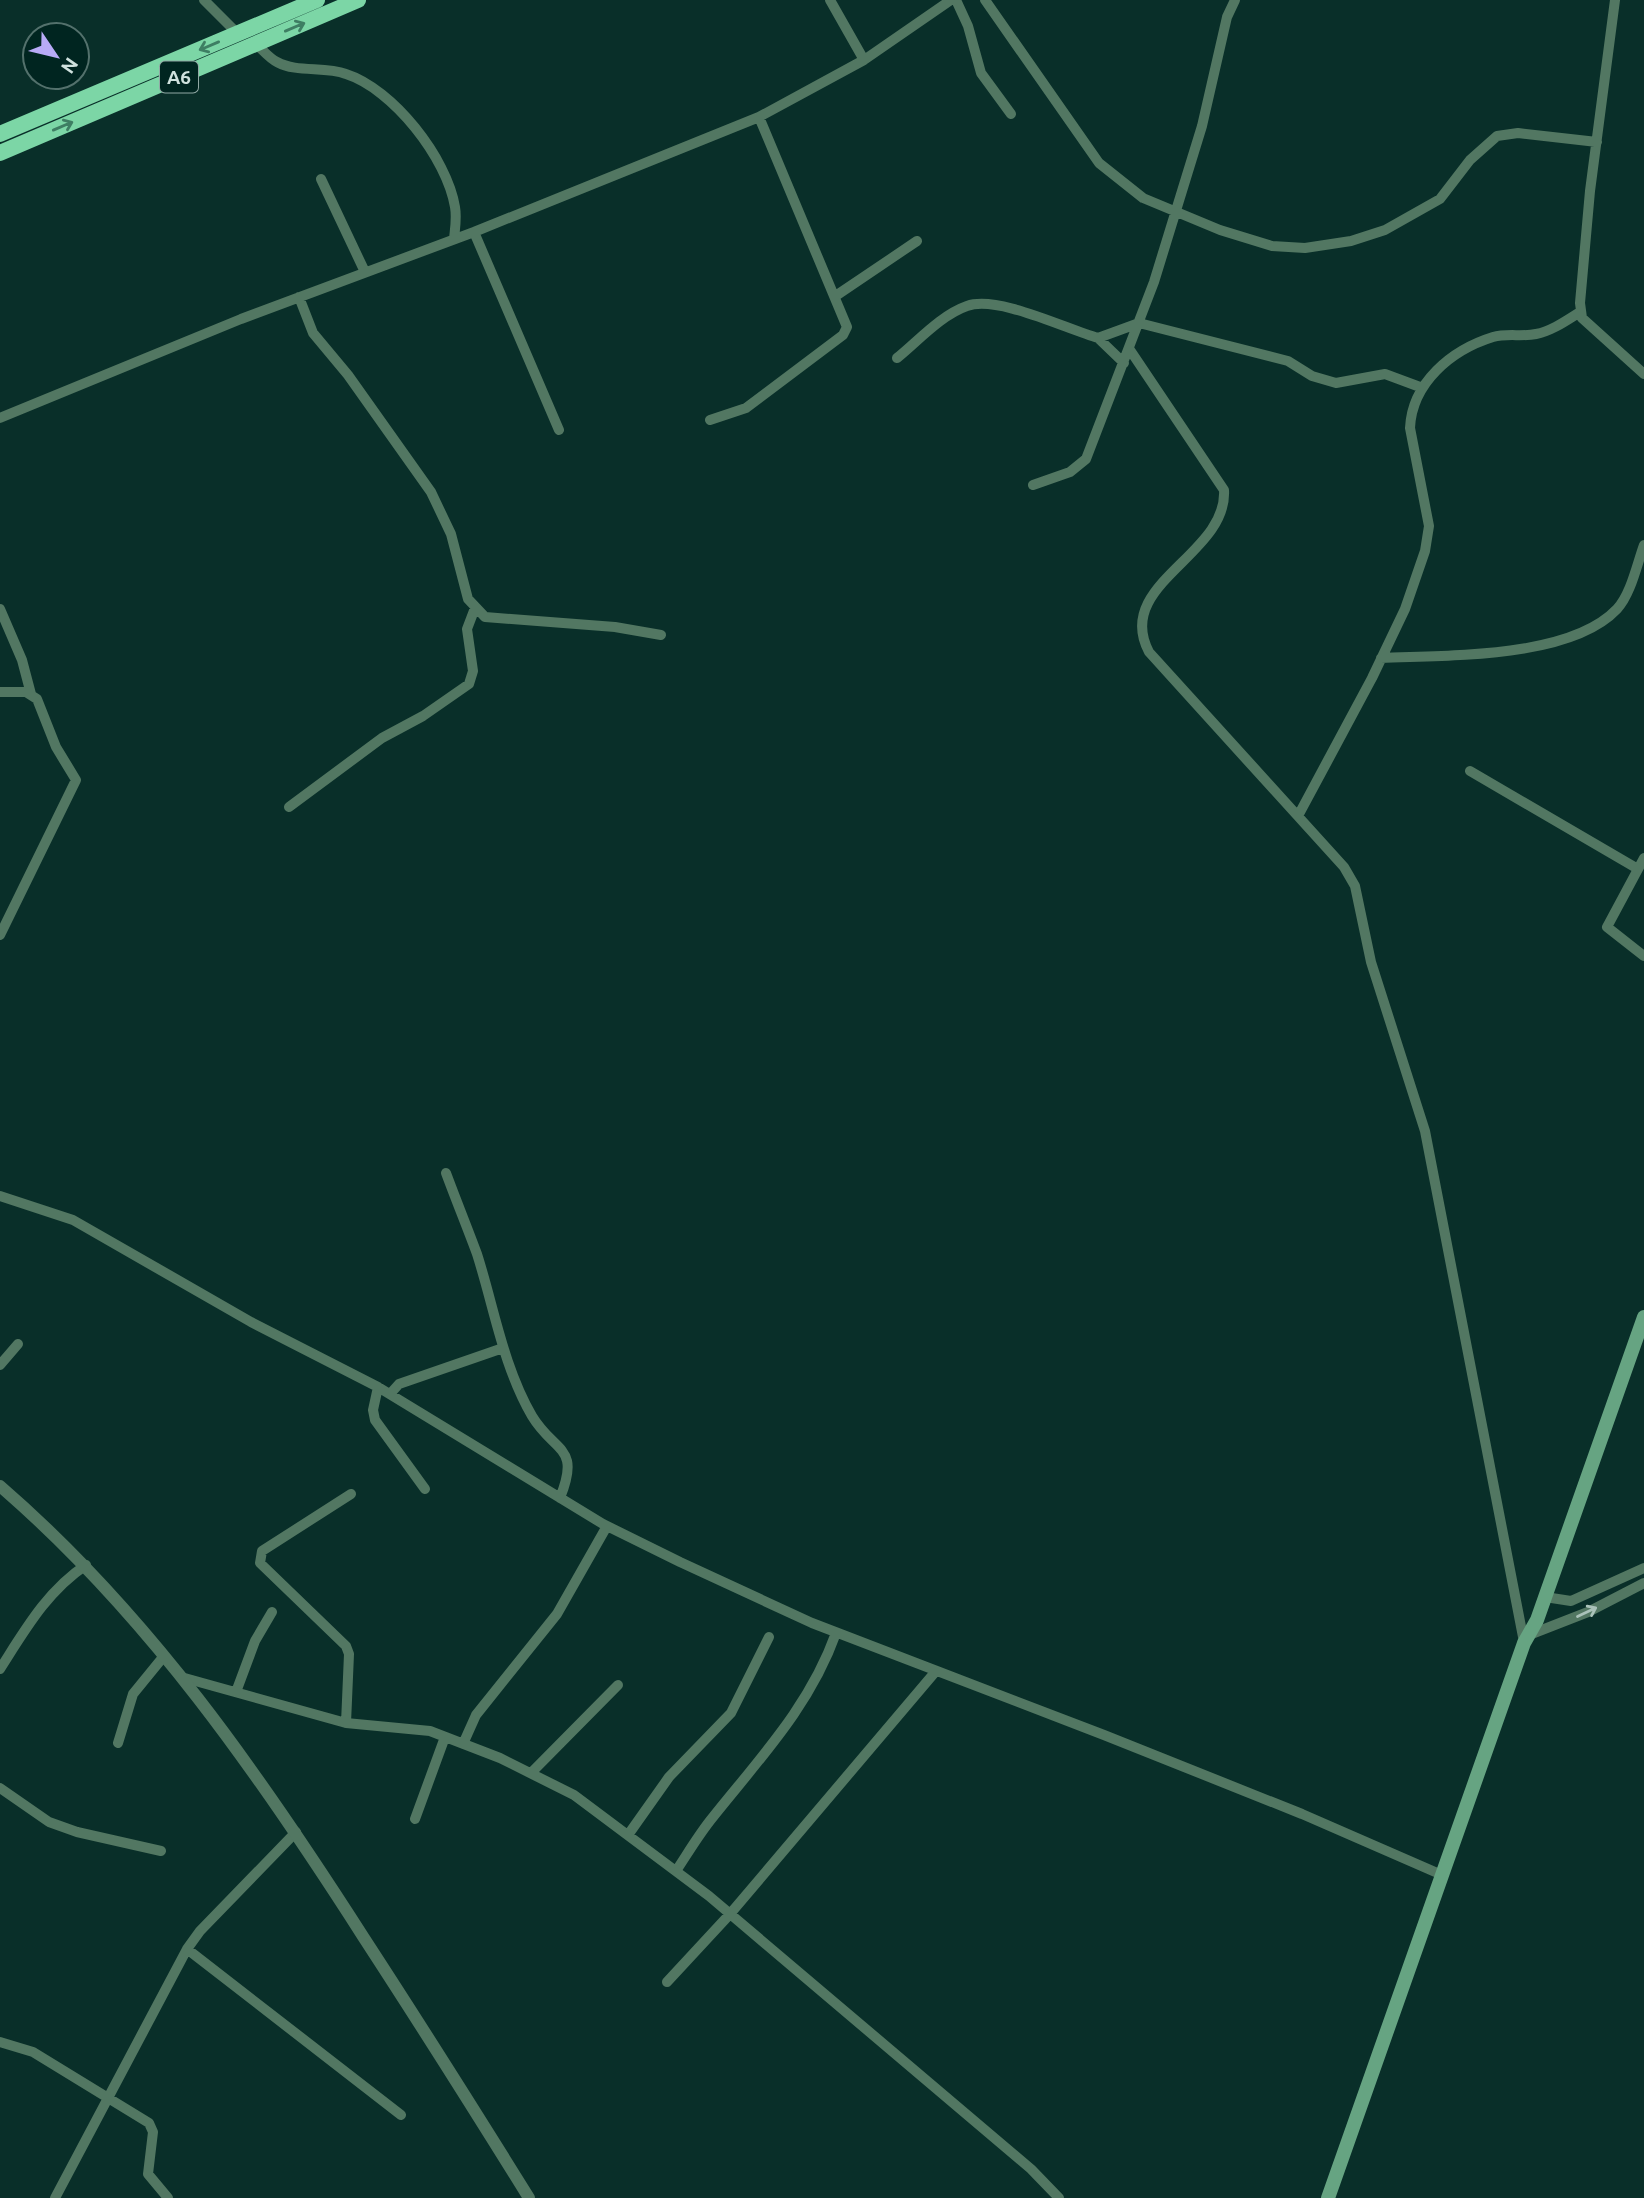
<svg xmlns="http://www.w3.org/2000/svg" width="1644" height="2198" font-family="Ubuntu,sans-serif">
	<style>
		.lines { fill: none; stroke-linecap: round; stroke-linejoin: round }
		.minor { stroke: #527762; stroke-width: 10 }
		.tertiary { stroke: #527762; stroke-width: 12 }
		.secondary { stroke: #66a482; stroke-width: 14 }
		.trunk { stroke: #7cd6a6; stroke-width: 16 }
		.oneway { stroke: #3e7e63 }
		.oneway2 { stroke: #aac2b9 }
		.labels { text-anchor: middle; stroke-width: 5; stroke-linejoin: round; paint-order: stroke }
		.shield { fill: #002520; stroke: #91a9a5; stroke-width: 2 }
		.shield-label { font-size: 19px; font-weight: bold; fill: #cfe2de }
	</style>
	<rect width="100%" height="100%" fill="#092f29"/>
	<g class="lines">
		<!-- minor -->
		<path class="minor" d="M 204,0 L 238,34
			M 830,0 L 864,60
			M 956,0 L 968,26 L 981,73 L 1011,114
			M 985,0 L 1099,163 L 1143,198 L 1220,230 L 1272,246 L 1305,248 L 1351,241 L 1385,230 L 1440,199 L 1470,160 L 1497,136 L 1518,133 L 1597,142
			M 1615,0 L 1590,191 L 1580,303 L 1582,318 L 1644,374
			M 256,44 C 263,50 269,58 277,62 C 297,73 324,66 346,74 C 393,89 447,158 455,207 C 457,218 455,228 454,239
			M 321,179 L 365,272
			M 474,232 L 559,430
			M 837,295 L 917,241
			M 299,297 L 313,333 L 348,375 L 431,492 L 451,534 L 468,599 L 485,617 L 615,627 L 661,635
			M 1098,338 L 1124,363
			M 1130,350 L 1224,490 C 1228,555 1113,584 1149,652 L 1344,867 L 1355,886 L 1371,962 L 1425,1131 L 1524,1642
			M 897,358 C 918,341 941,315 967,306 C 998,295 1066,329 1098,338 L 1139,323 L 1288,361 L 1312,376 L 1336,383 L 1385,374 L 1420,387
			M 0,418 L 241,319 L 474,232 L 759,117 L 864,60 L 951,0
			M 710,420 L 746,408 L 843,335 L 847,327 L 759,117
			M 1033,485 L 1070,472 L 1086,459 L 1154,282 L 1202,126 L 1227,17 L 1235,0
			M 0,609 L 22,660 L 31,694
			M 1381,658 C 1446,655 1570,659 1617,609 C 1631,594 1637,564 1644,545
			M 0,692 L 26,692 L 37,699 L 56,747 L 76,780 L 0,935
			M 1470,771 L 1638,869
			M 289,807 L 382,738 L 423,716 L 469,684 L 473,671 L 467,629 L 475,608
			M 1298,816 L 1372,678 L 1405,609 L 1425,551 L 1429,526 L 1410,428 C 1412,383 1451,350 1493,337 C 1507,333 1522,337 1536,334 C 1552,331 1567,320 1580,312
			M 1644,858 L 1607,927 L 1644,956
			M 446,1173 C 456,1200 467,1227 477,1254 C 494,1307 503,1366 532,1416 C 555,1454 581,1445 560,1498
			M 0,1196 L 73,1220 L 251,1322 L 378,1387 L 603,1524 L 680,1562 L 812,1623 L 1104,1735 L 1302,1814 L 1442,1875
			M 0,1365 L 18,1344
			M 378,1387 L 373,1410 L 375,1420 L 425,1489
			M 390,1394 L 399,1384 L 503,1348
			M 1545,1597 L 1571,1601 L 1644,1568
			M 1529,1635 L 1588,1612 L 1644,1583
			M 0,1669 C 25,1630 47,1591 86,1565
			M 181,1677 L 346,1723 L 430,1731 L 500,1758 L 574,1795 L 709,1896 L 1031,2169 L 1059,2198
			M 236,1692 L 255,1641 L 272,1612
			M 346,1723 L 349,1654 L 346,1646 L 260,1563 L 262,1551 L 351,1494
			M 118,1743 L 133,1694 L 164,1656
			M 463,1744 L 476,1715 L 557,1614 L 607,1526
			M 531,1773 L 618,1685
			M 0,1788 L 49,1822 L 77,1832 L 161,1851
			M 415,1819 L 445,1737
			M 628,1835 L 669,1777 L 731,1713 L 769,1637
			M 676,1871 C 688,1853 699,1834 713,1817 C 760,1758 810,1706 836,1633
			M 187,1949 L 401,2115
			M 667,1982 L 730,1914 L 936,1671
			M 0,2042 L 33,2052 L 149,2123 L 153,2132 L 148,2174 L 168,2198
			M 55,2198 L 187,1949 L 200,1931 L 296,1832"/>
		<!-- tertiary -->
		<path class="tertiary" d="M 0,1486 C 148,1614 259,1774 364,1938 C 420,2024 475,2111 529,2198"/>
		<!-- secondary -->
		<path class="secondary" d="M 1328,2198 L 1524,1643 L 1537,1620 L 1644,1317"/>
		<!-- trunk -->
		<path class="trunk" d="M 0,134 L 317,0
			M 0,153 L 358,0"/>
	</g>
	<!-- one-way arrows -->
	<defs><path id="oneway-shaft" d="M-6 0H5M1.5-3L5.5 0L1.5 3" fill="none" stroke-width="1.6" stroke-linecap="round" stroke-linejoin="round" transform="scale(1.75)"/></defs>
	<g class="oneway">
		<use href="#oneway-shaft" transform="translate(295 27) rotate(-23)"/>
		<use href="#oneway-shaft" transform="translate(209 46) rotate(157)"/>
		<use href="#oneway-shaft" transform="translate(63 126) rotate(-23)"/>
	</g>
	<use class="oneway2" href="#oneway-shaft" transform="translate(1587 1612) rotate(-25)"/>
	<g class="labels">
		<!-- shield labels -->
		<rect class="shield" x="160" y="61.5" width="38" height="31" rx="5"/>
		<g class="shield-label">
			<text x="179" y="84">A6</text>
		</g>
	</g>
	<!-- north arrow -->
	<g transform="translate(56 56) rotate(125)"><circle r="33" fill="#002520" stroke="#53716c" stroke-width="2"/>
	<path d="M0-5L12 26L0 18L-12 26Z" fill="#b8abf7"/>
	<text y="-10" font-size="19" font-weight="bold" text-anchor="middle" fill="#cfe2de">N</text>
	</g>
</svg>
